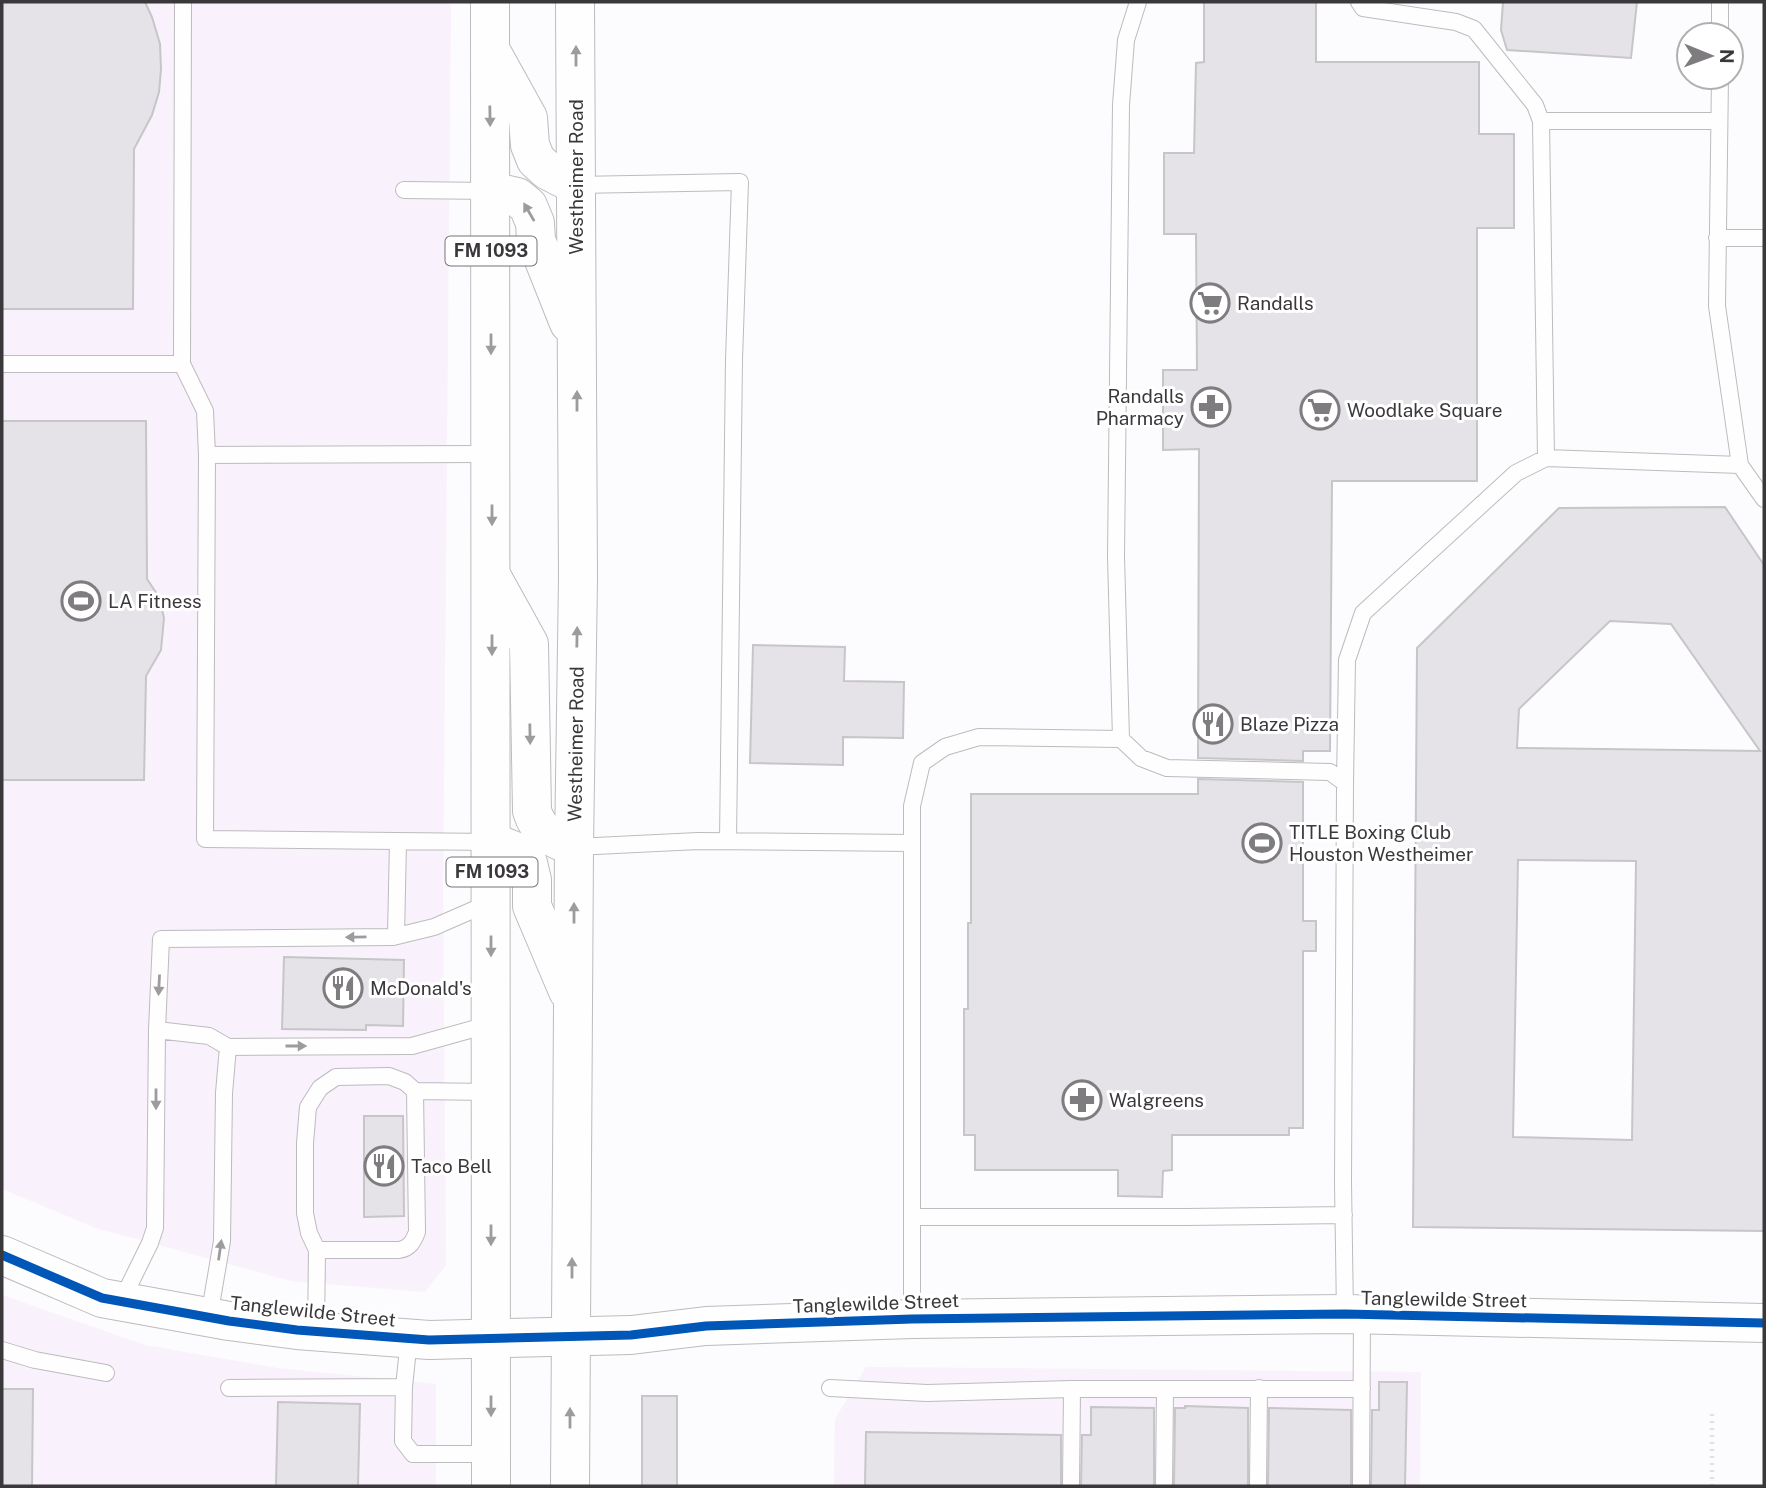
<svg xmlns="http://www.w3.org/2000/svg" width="1766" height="1488" font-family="'Public Sans',sans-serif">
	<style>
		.built { fill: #f9f1fb }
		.building { fill: #e5e3e7; stroke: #c6c5c8; stroke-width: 2; fill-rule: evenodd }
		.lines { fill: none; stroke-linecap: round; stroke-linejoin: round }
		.lane-casing { stroke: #bcbbbd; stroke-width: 18 }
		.secondary-casing { stroke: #bcbbbd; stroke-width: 40 }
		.primary-casing { stroke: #bcbbbd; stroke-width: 40 }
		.path { stroke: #e2e2e3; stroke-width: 4.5; stroke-dasharray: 2 5; stroke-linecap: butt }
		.lane { stroke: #fffeff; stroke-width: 16 }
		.secondary { stroke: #fffeff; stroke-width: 38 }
		.primary { stroke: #fffeff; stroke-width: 38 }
		.cycleway-casing { stroke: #fff; stroke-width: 13 }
		.cycleway { stroke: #0057b8; stroke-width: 9 }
		.oneway { fill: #9d9b9e }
		.labels { text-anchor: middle; stroke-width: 6; stroke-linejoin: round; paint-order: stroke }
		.shield { fill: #fff; stroke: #767476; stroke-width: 2 }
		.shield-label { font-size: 18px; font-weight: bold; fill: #3b383c }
		.street-label { font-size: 19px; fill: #3b383c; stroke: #fff }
		.poi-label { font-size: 19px; fill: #3b383c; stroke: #fff; text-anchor: start }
	</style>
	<rect width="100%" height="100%" fill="#fcfbfd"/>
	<!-- built -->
	<path class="built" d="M 2,2 L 451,2 L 443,892 L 446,1265 L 425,1292 L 291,1281 L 96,1228 L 2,1189 Z
		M 2,1295 L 145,1345 L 277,1368 L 436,1384 L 436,1486 L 2,1486 Z
		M 866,1367 L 1421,1372 L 1420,1486 L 834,1486 L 835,1419 Z"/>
	<!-- building -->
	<path class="building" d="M 2,2 L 145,2 L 152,17 L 160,44 L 161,69 L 159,92 L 152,115 L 134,149 L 133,309 L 2,309 Z
		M 1204,2 L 1316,2 L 1316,62 L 1479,62 L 1479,134 L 1514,134 L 1514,228 L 1477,228 L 1477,481 L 1332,481 L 1330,751 L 1303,751 L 1303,761 L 1198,758 L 1199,449 L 1163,450 L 1163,370 L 1197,370 L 1196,234 L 1164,234 L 1164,153 L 1194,153 L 1196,63 L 1204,62 Z
		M 1503,2 L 1637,2 L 1631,58 L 1507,50 L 1501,30 Z
		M 2,421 L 146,421 L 147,579 L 159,597 L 164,618 L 161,650 L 146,676 L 144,780 L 2,780 Z
		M 1725,507 L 1764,565 L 1764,1231 L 1413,1227 L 1417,648 L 1559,508 ZM 1610,621 L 1671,624 L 1760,751 L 1517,748 L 1519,709 ZM 1518,860 L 1636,861 L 1632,1140 L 1513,1137 Z
		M 753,645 L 845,647 L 844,681 L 904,682 L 903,738 L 843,737 L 843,765 L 750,763 Z
		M 1198,779 L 1303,782 L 1303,921 L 1316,921 L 1316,951 L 1303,951 L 1303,1128 L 1289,1128 L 1289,1135 L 1172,1135 L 1172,1170 L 1163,1171 L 1162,1197 L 1118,1196 L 1118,1170 L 975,1170 L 975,1135 L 964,1135 L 964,1009 L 968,1009 L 968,923 L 971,923 L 971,794 L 1198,794 Z
		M 284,957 L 404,960 L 403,1026 L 366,1025 L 366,1030 L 282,1029 Z
		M 364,1116 L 403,1116 L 404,1216 L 364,1217 Z
		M 1379,1382 L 1407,1382 L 1405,1486 L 1371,1486 L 1372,1410 L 1379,1410 Z
		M 2,1389 L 33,1389 L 32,1486 L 2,1486 Z
		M 642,1396 L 677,1396 L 677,1486 L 642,1486 Z
		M 278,1402 L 360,1404 L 358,1486 L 276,1486 Z
		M 1185,1406 L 1248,1408 L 1248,1486 L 1174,1486 L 1175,1408 L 1185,1408 Z
		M 1091,1407 L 1154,1408 L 1154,1486 L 1081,1486 L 1082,1435 L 1091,1435 Z
		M 1269,1408 L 1351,1410 L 1351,1486 L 1268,1486 Z
		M 866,1432 L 1061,1435 L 1061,1486 L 865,1486 Z"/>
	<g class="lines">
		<!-- lane casing -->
		<g class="lane-casing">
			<path id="lane" d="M 1138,2 L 1126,40 L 1121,105 L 1116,556 L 1121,739 L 1141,758 L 1167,768 L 1330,772 L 1345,783 L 1343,1182 L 1345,1314
				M 1720,2 L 1720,35
				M 1720,77 L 1717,306 L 1740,465 L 1764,499
				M 1541,121 L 1719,121
				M 576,185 L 740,182 L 734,360 L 728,841
				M 404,190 L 491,191
				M 1717,238 L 1764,238
				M 2,364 L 182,364 L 205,411 L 207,455 L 490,454
				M 182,364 L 183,2
				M 207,455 L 205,839 L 492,842
				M 1546,458 L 1740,465
				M 1345,783 L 1347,660 L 1363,613 L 1516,473 L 1546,458 L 1541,121 L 1535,105 L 1474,29 L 1456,22 L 1363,8 L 1359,2
				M 575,847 L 698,841 L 912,843
				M 396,936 L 398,841
				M 157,1030 L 209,1036 L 228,1047 L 412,1046 L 491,1024
				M 912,1217 L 912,806 L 922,763 L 945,747 L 979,737 L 1121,739
				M 317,1250 L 399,1250 C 410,1248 413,1242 417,1232 L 415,1091
				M 121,1302 L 150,1243 L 155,1228 L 157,1030 L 161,939 L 393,937 L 434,927 L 489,903
				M 209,1317 L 222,1241 L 224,1093 L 228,1047
				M 912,1319 L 912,1217 L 1185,1217 L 1344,1215
				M 316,1331 L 317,1250 L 309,1233 L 305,1213 L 305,1143 L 308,1107 L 320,1088 L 336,1077 L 389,1076 L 405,1082 L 415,1091 L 490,1092
				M 2,1350 L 35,1360 L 106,1373
				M 404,1387 L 409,1339
				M 229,1388 L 404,1387 L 403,1441 L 413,1454 L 491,1454
				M 830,1388 L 927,1393 L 1072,1389 L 1362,1389
				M 1071,1486 L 1072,1389
				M 1164,1486 L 1165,1389
				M 1258,1486 L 1259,1388
				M 1361,1486 L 1362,1315"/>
		</g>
		<!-- secondary casing -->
		<g class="secondary-casing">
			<path id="secondary" d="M 2,1255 L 102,1298 L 229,1321 L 297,1330 L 429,1340 L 631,1335 L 706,1326 L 912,1319 L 1345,1314 L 1764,1323"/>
		</g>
		<!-- primary casing -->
		<g class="primary-casing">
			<g id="primary">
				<path d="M 490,2 L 491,1486"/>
				<path d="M 492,53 L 528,118 L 530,145 L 536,160 L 547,170 L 576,185"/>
				<path d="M 491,191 L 517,197 L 528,206 L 535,223 L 536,240 L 569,323"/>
				<path d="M 493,579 L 529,644 L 532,811 C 539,834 553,838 574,847"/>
				<path d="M 492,842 L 517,852 L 528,863 L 532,880 L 532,906 L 568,991"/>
				<path id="s1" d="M 570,1486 L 574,847 L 578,578 L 575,2"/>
			</g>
		</g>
		<!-- path -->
		<path class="path" d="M 1712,1486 L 1712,1414"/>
		<!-- lane -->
		<use href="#lane" class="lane"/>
		<!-- secondary -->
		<use href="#secondary" class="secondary"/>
		<!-- primary -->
		<use href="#primary" class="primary"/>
		<!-- cycleway casing -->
		<g class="cycleway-casing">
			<path id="cycleway" d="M 2,1255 L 102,1298 L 229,1321 L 297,1330 L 429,1340 L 631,1335 L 706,1326 L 912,1319 L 1345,1314 L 1764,1323"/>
		</g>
		<!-- cycleway -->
		<use href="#cycleway" class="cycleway"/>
	</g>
	<!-- one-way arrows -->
	<defs><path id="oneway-solid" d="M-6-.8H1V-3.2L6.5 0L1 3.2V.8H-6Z" transform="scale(1.75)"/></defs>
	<g class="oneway">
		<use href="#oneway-solid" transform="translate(576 56) rotate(-90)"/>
		<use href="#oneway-solid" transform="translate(490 116) rotate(89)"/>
		<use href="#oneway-solid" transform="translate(529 212) rotate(-120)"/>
		<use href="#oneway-solid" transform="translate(491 344) rotate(90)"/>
		<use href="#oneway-solid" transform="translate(577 401) rotate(-90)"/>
		<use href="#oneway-solid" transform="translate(492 515) rotate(90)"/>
		<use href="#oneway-solid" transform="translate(577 637) rotate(-89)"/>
		<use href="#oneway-solid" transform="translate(492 645) rotate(90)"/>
		<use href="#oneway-solid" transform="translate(530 734) rotate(89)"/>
		<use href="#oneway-solid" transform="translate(574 913) rotate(-90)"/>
		<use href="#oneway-solid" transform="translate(356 937) rotate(179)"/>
		<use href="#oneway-solid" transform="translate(491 946) rotate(90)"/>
		<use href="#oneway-solid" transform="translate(159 985) rotate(93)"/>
		<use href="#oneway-solid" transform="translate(296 1046)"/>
		<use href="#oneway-solid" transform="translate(156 1099) rotate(90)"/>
		<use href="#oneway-solid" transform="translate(491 1235) rotate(90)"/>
		<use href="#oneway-solid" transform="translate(220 1250) rotate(-82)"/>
		<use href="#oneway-solid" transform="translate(572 1268) rotate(-90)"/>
		<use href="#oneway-solid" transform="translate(491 1406) rotate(90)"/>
		<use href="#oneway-solid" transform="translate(570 1418) rotate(-90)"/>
	</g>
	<!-- icons -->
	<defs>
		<g id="supermarket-ring" transform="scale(2.0125)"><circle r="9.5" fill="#fff" stroke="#7f7c80" stroke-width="1.5"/><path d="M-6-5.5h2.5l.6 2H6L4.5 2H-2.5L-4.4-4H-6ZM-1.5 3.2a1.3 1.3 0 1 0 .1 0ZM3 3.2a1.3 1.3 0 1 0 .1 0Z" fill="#7f7c80"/></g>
		<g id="pharmacy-ring" transform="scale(2.0125)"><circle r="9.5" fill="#fff" stroke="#7f7c80" stroke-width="1.5"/><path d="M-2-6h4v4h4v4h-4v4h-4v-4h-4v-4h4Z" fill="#7f7c80"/></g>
		<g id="stadium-ring" transform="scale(2.0125)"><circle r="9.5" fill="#fff" stroke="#7f7c80" stroke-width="1.5"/><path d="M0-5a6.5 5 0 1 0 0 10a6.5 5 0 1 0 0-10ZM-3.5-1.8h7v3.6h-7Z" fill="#7f7c80"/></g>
		<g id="restaurant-ring" transform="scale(2.0125)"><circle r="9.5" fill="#fff" stroke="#7f7c80" stroke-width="1.5"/><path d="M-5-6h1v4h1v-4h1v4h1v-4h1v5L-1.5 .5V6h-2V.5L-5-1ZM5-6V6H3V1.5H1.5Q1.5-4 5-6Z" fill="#7f7c80"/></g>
	</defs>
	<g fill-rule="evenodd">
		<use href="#supermarket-ring" x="1210" y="303"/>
		<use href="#pharmacy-ring" x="1211" y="407"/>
		<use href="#supermarket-ring" x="1320" y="410"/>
		<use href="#stadium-ring" x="81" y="601"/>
		<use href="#restaurant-ring" x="1213" y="724"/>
		<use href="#stadium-ring" x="1262" y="843"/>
		<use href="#restaurant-ring" x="343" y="988"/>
		<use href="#pharmacy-ring" x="1082" y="1100"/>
		<use href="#restaurant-ring" x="384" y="1166"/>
	</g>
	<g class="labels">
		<!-- shield labels -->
		<g class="shield">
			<rect x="445.5" y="236.5" width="91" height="29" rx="5"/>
			<rect x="446.5" y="857.5" width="91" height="29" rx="5"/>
		</g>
		<g class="shield-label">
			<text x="491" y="257">FM 1093</text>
			<text x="492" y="878">FM 1093</text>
		</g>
		<!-- street labels -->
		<g class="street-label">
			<text transform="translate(576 177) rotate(-90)" y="7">Westheimer Road</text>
			<text dy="7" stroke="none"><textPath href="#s1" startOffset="742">Westheimer Road</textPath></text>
			<text transform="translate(1444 1299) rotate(1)" y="7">Tanglewilde Street</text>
			<text transform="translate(876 1303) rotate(-2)" y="7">Tanglewilde Street</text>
			<text transform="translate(313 1311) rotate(6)" y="7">Tanglewilde Street</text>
		</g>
		<!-- poi labels -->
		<g class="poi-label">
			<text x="1237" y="310">Randalls</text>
			<text x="1184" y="403" text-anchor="end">Randalls<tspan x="1184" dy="22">Pharmacy</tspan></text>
			<text x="1347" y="417">Woodlake Square</text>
			<text x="108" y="608">LA Fitness</text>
			<text x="1240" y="731">Blaze Pizza</text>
			<text x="1289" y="839">TITLE Boxing Club<tspan x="1289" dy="22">Houston Westheimer</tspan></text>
			<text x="370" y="995">McDonald's</text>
			<text x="1109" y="1107">Walgreens</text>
			<text x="411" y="1173">Taco Bell</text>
		</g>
	</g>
	<!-- border -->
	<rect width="1766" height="1488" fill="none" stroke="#3b383c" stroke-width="7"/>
	<!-- north arrow -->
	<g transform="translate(1710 56) rotate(91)"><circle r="33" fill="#ffffff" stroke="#b1afb1" stroke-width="2"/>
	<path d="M0-5L12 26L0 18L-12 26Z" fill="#7f7c80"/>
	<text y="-10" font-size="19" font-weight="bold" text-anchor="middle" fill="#3b383c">N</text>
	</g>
</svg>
